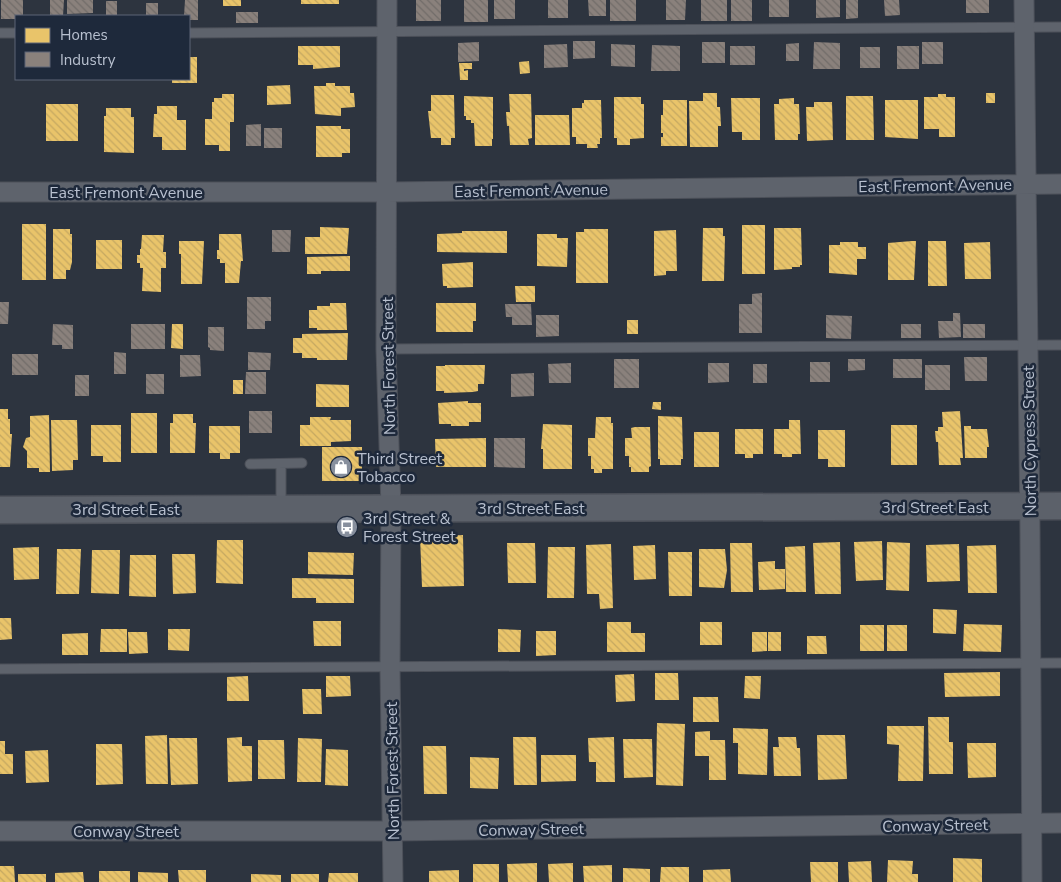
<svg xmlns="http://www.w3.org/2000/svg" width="1061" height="882" font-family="'Nunito Sans',sans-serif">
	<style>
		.homes { fill: url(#homes-back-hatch) }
		.industry { fill: url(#industry-back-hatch) }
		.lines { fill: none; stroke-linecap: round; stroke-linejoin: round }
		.lane-casing { stroke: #4c5059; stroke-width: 11 }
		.street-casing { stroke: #4c5059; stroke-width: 21 }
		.secondary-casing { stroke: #4c5059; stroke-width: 29 }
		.lane { stroke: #5e636c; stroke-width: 9 }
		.street { stroke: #5e636c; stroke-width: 19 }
		.secondary { stroke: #5c616a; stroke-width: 26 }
		.labels { text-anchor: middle; stroke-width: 5; stroke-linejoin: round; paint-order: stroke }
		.street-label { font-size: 16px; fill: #b8c0cf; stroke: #1e293b }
		.poi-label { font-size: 16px; fill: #b8c0cf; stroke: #1e293b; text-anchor: start }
	</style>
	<defs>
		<pattern id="homes-back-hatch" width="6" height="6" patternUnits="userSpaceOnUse" patternTransform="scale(1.25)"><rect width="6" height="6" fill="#e9c46a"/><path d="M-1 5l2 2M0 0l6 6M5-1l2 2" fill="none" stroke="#c5a861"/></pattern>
		<pattern id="industry-back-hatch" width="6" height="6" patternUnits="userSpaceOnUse" patternTransform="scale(1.25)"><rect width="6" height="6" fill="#8a817c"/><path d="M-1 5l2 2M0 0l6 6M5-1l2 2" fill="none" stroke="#716c69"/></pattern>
	</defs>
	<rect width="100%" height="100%" fill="#2d343f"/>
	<!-- homes -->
	<path class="homes" d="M 223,0 L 241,0 L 241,6 L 223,6 Z
		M 301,0 L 339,0 L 339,4 L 301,4 Z
		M 298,46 L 340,46 L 340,67 L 313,69 L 313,65 L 298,65 Z
		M 189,57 L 197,57 L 197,83 L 172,83 L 172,79 L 189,79 Z
		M 529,61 L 530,73 L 520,74 L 519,62 Z
		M 459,63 L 472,63 L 472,69 L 464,69 L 464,71 L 468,70 L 468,80 L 460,80 Z
		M 326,83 L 335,83 L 335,86 L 350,86 L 350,93 L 354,93 L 355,107 L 341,108 L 341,116 L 315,114 L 314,86 L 326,86 Z
		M 290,85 L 291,104 L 267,105 L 267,86 Z
		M 703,93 L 717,93 L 717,107 L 720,107 L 721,126 L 718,126 L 718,147 L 690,147 L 689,101 L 703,101 Z
		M 986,93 L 995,93 L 995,103 L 986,103 Z
		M 222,94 L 234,94 L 234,122 L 230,122 L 230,151 L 219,151 L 219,145 L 205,145 L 205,119 L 212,119 L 212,102 L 214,102 L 214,98 L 222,98 Z
		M 509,94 L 531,94 L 532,138 L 528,139 L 529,145 L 510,145 L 509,126 L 507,126 L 506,112 L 510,112 Z
		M 938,94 L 946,94 L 946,97 L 955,97 L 955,137 L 939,137 L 939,129 L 924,129 L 924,97 L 938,97 Z
		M 431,95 L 454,95 L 455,138 L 451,138 L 451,145 L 441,145 L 441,138 L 431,138 L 428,111 L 431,111 Z
		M 464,96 L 493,97 L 493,139 L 492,139 L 492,146 L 475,146 L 474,123 L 471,123 L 471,120 L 466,120 L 466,116 L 464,116 Z
		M 846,96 L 873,96 L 874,140 L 846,140 Z
		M 614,97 L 641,97 L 641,104 L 644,104 L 644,138 L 630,139 L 630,145 L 617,145 L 617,138 L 614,138 Z
		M 731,98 L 760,98 L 760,140 L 742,140 L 742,132 L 732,132 Z
		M 794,98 L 794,104 L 799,104 L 800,134 L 798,134 L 798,140 L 775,140 L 774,104 L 779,104 L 779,99 Z
		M 584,100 L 601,100 L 602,138 L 600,138 L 600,144 L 597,144 L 598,148 L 587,148 L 587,144 L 576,144 L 576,137 L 572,137 L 572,108 L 582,108 L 582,103 L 584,103 Z
		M 663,100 L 687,100 L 687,146 L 661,146 L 661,137 L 663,137 L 663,133 L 661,133 L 661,115 L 663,115 Z
		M 885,100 L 918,100 L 918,139 L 885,137 Z
		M 814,102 L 832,102 L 833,140 L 807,141 L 806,107 L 814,107 Z
		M 46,104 L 78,104 L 78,141 L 46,141 Z
		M 157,106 L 177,106 L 177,120 L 186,120 L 186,150 L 162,150 L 162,137 L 153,137 L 154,114 L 157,114 Z
		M 106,108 L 131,108 L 131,117 L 134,117 L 134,153 L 104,152 L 104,116 L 106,116 Z
		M 535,115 L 569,115 L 570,145 L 535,145 Z
		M 316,126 L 341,126 L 341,129 L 350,129 L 350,153 L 342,153 L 342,157 L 316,157 Z
		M 22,224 L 46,224 L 46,280 L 22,280 Z
		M 742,225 L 765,225 L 765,274 L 742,274 Z
		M 320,227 L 349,228 L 347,254 L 305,254 L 305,237 L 320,237 Z
		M 703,228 L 723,228 L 723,236 L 725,236 L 724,281 L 702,281 Z
		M 774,228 L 801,228 L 802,265 L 800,265 L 800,267 L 792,267 L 792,269 L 774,270 Z
		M 53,229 L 70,229 L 70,234 L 72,234 L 72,262 L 70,270 L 66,270 L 66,279 L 53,279 Z
		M 584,229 L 608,229 L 608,283 L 576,283 L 576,232 L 584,232 Z
		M 676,230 L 677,271 L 666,271 L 666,275 L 654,276 L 654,231 Z
		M 462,231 L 507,231 L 507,253 L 437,252 L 437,234 L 462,233 Z
		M 219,234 L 241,234 L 243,261 L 241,261 L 239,283 L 225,283 L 225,263 L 220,263 L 220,259 L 217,259 L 217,250 L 219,250 Z
		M 537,234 L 557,234 L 557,238 L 568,238 L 567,267 L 537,266 Z
		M 142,235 L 164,235 L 163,252 L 166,252 L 166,268 L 161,268 L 161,292 L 142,291 L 143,268 L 140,268 L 140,263 L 137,263 L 137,255 L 140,255 L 140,249 L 141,249 Z
		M 96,240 L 122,240 L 122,269 L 96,269 Z
		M 179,241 L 204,241 L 202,284 L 181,284 L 181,254 L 179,254 Z
		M 912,241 L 916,241 L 914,280 L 888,280 L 888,243 Z
		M 928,241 L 946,241 L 947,286 L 928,286 Z
		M 840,242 L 858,242 L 858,247 L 866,247 L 866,259 L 857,259 L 857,275 L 829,273 L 829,245 L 840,245 Z
		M 990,242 L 991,279 L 965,279 L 964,243 Z
		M 350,256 L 350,271 L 321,271 L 321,274 L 307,274 L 307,257 Z
		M 473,262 L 473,287 L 447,288 L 447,286 L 443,286 L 442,264 Z
		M 515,286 L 535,286 L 535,302 L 516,302 Z
		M 330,303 L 346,303 L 347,330 L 317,330 L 317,328 L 309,328 L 309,310 L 317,310 L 317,306 L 330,306 Z
		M 436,303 L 476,303 L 476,321 L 473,321 L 473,332 L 436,332 Z
		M 627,320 L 638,320 L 638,334 L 627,334 Z
		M 172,324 L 183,324 L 183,349 L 171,348 Z
		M 348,333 L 347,360 L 317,360 L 317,358 L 302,358 L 302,353 L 293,353 L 293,338 L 302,338 L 302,334 Z
		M 445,365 L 485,365 L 484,384 L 478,384 L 478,391 L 473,392 L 444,393 L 444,391 L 436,391 L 436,366 L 445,366 Z
		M 233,380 L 243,380 L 243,394 L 233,394 Z
		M 316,384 L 349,385 L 349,407 L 316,407 Z
		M 468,401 L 468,403 L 481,403 L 481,422 L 469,422 L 469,426 L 451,426 L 451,424 L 439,424 L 438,403 Z
		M 653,402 L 661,402 L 661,410 L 652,409 Z
		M 0,409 L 8,409 L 8,419 L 10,419 L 10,434 L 12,434 L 10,467 L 0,467 Z
		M 960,411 L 963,458 L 960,458 L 961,465 L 939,465 L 938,442 L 936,442 L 935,431 L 938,431 L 938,427 L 943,427 L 942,412 Z
		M 131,413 L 157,413 L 157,453 L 131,453 Z
		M 173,414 L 193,414 L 193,423 L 196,423 L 195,453 L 170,453 L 170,423 L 173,423 Z
		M 49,415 L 50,472 L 39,472 L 39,468 L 27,468 L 27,451 L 23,447 L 26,438 L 30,437 L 30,416 Z
		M 658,416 L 682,417 L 683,459 L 681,459 L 681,465 L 660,465 L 660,459 L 658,459 Z
		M 310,417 L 331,417 L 330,420 L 351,420 L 351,441 L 331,442 L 331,446 L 300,446 L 300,425 L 310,425 Z
		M 596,417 L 611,417 L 611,423 L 613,423 L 613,469 L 602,469 L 602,473 L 594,473 L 594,469 L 591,469 L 591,456 L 588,456 L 588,438 L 595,438 Z
		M 51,420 L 77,420 L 78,460 L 73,460 L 73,470 L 52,471 Z
		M 789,420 L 800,420 L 801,454 L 792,454 L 792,457 L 782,457 L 782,454 L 774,454 L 774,429 L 789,429 Z
		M 543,424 L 572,425 L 572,469 L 543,469 L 543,449 L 541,449 Z
		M 91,425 L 121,425 L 121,462 L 103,462 L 103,456 L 91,456 Z
		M 891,425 L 917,425 L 917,465 L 891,465 Z
		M 209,426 L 240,426 L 240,453 L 230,453 L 230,459 L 220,459 L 220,453 L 209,453 Z
		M 964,426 L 971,426 L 971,429 L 987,429 L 989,447 L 987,447 L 987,458 L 965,458 Z
		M 635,427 L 650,427 L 651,466 L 649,467 L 649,472 L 631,472 L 631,467 L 629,467 L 629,456 L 625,456 L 625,438 L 632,438 L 631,428 Z
		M 735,429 L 763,429 L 763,454 L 753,454 L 753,458 L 745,458 L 745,454 L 735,454 Z
		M 818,430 L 845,430 L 845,467 L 828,467 L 828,459 L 818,459 Z
		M 694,432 L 719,432 L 719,467 L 694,467 Z
		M 486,438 L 486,467 L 436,467 L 435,439 Z
		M 322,447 L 362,447 L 362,481 L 322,481 Z
		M 463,535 L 464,586 L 422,587 L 420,537 Z
		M 217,540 L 243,540 L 243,584 L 216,583 Z
		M 882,541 L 883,580 L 856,581 L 854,542 Z
		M 840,542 L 841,594 L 815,594 L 813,543 Z
		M 887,542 L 910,543 L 909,591 L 886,590 Z
		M 507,543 L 535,543 L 536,583 L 508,583 Z
		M 730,543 L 752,543 L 753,592 L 731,592 Z
		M 611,544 L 613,608 L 600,609 L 599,594 L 587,594 L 586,545 Z
		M 959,544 L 960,581 L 927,582 L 926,545 Z
		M 655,545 L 656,579 L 634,580 L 633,546 Z
		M 996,545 L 997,593 L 968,593 L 967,546 Z
		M 805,546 L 806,592 L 786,592 L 785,547 Z
		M 39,547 L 39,579 L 14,580 L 13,548 Z
		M 548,547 L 575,547 L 574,598 L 547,598 Z
		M 57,549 L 81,549 L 79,594 L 56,594 Z
		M 699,549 L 725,549 L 727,570 L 724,588 L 699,587 Z
		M 92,550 L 120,550 L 119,594 L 91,593 Z
		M 308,552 L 354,553 L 353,575 L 308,574 Z
		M 668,552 L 692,552 L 692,596 L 669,596 Z
		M 172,554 L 195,554 L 196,593 L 173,594 Z
		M 130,555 L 156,555 L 156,597 L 129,596 Z
		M 775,561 L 775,569 L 785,569 L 785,589 L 759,590 L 758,562 Z
		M 292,578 L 354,579 L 354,603 L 316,603 L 316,598 L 292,598 Z
		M 933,609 L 957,610 L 956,634 L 933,633 Z
		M 0,618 L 11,618 L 12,639 L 0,640 Z
		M 313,621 L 341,621 L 341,646 L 314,646 Z
		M 607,622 L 631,622 L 631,633 L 645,633 L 645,652 L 607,652 Z
		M 700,622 L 722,622 L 722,645 L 700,645 Z
		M 964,624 L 1002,625 L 1001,652 L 963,651 Z
		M 860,625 L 884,625 L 884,651 L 860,651 Z
		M 887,625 L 907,625 L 907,651 L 887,651 Z
		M 101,629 L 127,629 L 127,652 L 100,652 Z
		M 168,629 L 190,629 L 189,651 L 168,650 Z
		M 498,629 L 521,630 L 520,652 L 498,652 Z
		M 536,631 L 556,631 L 556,655 L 536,656 Z
		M 128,632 L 147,632 L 148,653 L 129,654 Z
		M 752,632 L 767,632 L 767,651 L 752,652 Z
		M 768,632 L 781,632 L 781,651 L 768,651 Z
		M 88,633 L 88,655 L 62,655 L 62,634 Z
		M 807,636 L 826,636 L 827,654 L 807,654 Z
		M 1000,672 L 1000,696 L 945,697 L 944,673 Z
		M 655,673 L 678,673 L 679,700 L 655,700 Z
		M 634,674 L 635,701 L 616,702 L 615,675 Z
		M 248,676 L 249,701 L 227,701 L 227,677 Z
		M 326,676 L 350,676 L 351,696 L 326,697 Z
		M 745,676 L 761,676 L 760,699 L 744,698 Z
		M 302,689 L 321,689 L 322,714 L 303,714 Z
		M 693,697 L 718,697 L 719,722 L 693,722 Z
		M 928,717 L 949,717 L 949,742 L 953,742 L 953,774 L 929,774 Z
		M 657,723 L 685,724 L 683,786 L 656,785 Z
		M 887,726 L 924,726 L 923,781 L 898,781 L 899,745 L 887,744 Z
		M 733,728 L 768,729 L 767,775 L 738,774 L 738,743 L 733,743 Z
		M 710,731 L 710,740 L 725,740 L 726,780 L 709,780 L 709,756 L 695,756 L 695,732 Z
		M 167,735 L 168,784 L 146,784 L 145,736 Z
		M 817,735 L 845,735 L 847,779 L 818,780 Z
		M 242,737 L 242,746 L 252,746 L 252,781 L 228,782 L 227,738 Z
		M 513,737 L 536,737 L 537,785 L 514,785 Z
		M 614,737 L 615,782 L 596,782 L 596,762 L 589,762 L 588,738 Z
		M 778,737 L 796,737 L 797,748 L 800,748 L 801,776 L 774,776 L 773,747 L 779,747 Z
		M 169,738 L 197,738 L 198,784 L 171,785 Z
		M 298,738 L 322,739 L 321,782 L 297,782 Z
		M 623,739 L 652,739 L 653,777 L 624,778 Z
		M 258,740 L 284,740 L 285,779 L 258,779 Z
		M 0,741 L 5,741 L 5,754 L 13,754 L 13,774 L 0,774 Z
		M 967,743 L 996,743 L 996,777 L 968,778 Z
		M 96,744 L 122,744 L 123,784 L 96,785 Z
		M 423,746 L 446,746 L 447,794 L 424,794 Z
		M 326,749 L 348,750 L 348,786 L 325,785 Z
		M 48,750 L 49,782 L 26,783 L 25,751 Z
		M 541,755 L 576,755 L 576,781 L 541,782 Z
		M 470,757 L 499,758 L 498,789 L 470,788 Z
		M 953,858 L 982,859 L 982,882 L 953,882 Z
		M 888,860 L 913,861 L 912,874 L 918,874 L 918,882 L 887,882 Z
		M 871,861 L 872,882 L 849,882 L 848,862 Z
		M 810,862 L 838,862 L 838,882 L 811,882 Z
		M 537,863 L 537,882 L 508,882 L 507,864 Z
		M 573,863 L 573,882 L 549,882 L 548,864 Z
		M 473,864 L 499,864 L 499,882 L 473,882 Z
		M 612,865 L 612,882 L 584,882 L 583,866 Z
		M 0,866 L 14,866 L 15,882 L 0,882 Z
		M 661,867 L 689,867 L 689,882 L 660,882 Z
		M 623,868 L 650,869 L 650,882 L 623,882 Z
		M 730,869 L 731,882 L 703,882 L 703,870 Z
		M 178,870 L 206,870 L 206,882 L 179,882 Z
		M 459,870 L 459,882 L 429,882 L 429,871 Z
		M 99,871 L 130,871 L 130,882 L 99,882 Z
		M 83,872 L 84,882 L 55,882 L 55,873 Z
		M 138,872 L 168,873 L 168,882 L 138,882 Z
		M 329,873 L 358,873 L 358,882 L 328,882 Z
		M 18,874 L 46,874 L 46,882 L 18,882 Z
		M 251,874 L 281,875 L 281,882 L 251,882 Z
		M 291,874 L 319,874 L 319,882 L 291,882 Z"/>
	<!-- industry -->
	<path class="industry" d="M 1,0 L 23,0 L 23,16 L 16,16 L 16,19 L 1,19 Z
		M 50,0 L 64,0 L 63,16 L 50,16 Z
		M 67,0 L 93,0 L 93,13 L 67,14 Z
		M 185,0 L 198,0 L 198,20 L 189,20 L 189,16 L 184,16 Z
		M 416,0 L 441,0 L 441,21 L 416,21 Z
		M 464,0 L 488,0 L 488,22 L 464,22 Z
		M 494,0 L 515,0 L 515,19 L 494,19 Z
		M 548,0 L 568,0 L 568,18 L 548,18 Z
		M 588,0 L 606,0 L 606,16 L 589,16 Z
		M 610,0 L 636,0 L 636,21 L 610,21 Z
		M 666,0 L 686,0 L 685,20 L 666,20 Z
		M 701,0 L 727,0 L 727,21 L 701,21 Z
		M 731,0 L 752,0 L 752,21 L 731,21 Z
		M 769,0 L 789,0 L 789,17 L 769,17 Z
		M 816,0 L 840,0 L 840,17 L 816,18 Z
		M 846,0 L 858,0 L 858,18 L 846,19 Z
		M 884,0 L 899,0 L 900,15 L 885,16 Z
		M 966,0 L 989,0 L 989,13 L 966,13 Z
		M 106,1 L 117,1 L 117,16 L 106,16 Z
		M 146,3 L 158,3 L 158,16 L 146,16 Z
		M 236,12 L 258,12 L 258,23 L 236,23 Z
		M 573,41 L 595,41 L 595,58 L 573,59 Z
		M 479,42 L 479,61 L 458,62 L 458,43 Z
		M 702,42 L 725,42 L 725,63 L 702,63 Z
		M 814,42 L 840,43 L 840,69 L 813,69 Z
		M 922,42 L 943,42 L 943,64 L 922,64 Z
		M 799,43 L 799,61 L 786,61 L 786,44 Z
		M 567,44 L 568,67 L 544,68 L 544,45 Z
		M 611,44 L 635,45 L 635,67 L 611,66 Z
		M 652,45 L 680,46 L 680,71 L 651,71 Z
		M 730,46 L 755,46 L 755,65 L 730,65 Z
		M 897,46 L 919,46 L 919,69 L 897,69 Z
		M 860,47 L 880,47 L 880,68 L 860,68 Z
		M 261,124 L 261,146 L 246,146 L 246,125 Z
		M 264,128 L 282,128 L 282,148 L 264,148 Z
		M 272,230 L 291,230 L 290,252 L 272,252 Z
		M 762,293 L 762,333 L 739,333 L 739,304 L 752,304 L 752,294 Z
		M 247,297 L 271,297 L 271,321 L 265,321 L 265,329 L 247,329 Z
		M 0,302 L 9,302 L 8,324 L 0,324 Z
		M 505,304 L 531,304 L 532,325 L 512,325 L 512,317 L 506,317 Z
		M 953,313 L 960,313 L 961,337 L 939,338 L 938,321 L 953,321 Z
		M 536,315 L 559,315 L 559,336 L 536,337 Z
		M 826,315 L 852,316 L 851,339 L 826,338 Z
		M 53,324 L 73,325 L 73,349 L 62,349 L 62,345 L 52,345 Z
		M 131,324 L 165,324 L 165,349 L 131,349 Z
		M 901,324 L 921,324 L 921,338 L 901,338 Z
		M 963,324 L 985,324 L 985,338 L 963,338 Z
		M 208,327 L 224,327 L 224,351 L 210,350 L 210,348 L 208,347 Z
		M 114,352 L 126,353 L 126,374 L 114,374 Z
		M 248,352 L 271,353 L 270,370 L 248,370 Z
		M 12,354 L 38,354 L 38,375 L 12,375 Z
		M 180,355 L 200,355 L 201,376 L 180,377 Z
		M 964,357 L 987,357 L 987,381 L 965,381 Z
		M 614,359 L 639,359 L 639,388 L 614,388 Z
		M 848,359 L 865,359 L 865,370 L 848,371 Z
		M 893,359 L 922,359 L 922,378 L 893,378 Z
		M 810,362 L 830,362 L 830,382 L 810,382 Z
		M 571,363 L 571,383 L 549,383 L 548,364 Z
		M 708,363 L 729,363 L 729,382 L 708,383 Z
		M 753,364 L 767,364 L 767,383 L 753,383 Z
		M 925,365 L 950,365 L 950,390 L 925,390 Z
		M 246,372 L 266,372 L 266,394 L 245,394 Z
		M 534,373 L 534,396 L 511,397 L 511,374 Z
		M 146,374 L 164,374 L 164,394 L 146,394 Z
		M 75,375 L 89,375 L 89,396 L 75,396 Z
		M 249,411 L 272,411 L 272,433 L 249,433 Z
		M 494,438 L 525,438 L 525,468 L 494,467 Z"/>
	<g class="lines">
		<!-- lane casing -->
		<g class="lane-casing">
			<path id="lane" d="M 0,33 L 16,33
				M 189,33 L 1061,27
				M 386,349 L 1061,345
				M 250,464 L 302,463
				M 281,464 L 281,506
				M 0,669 L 1061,663"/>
		</g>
		<!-- street casing -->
		<g class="street-casing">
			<path id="street" d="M 387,0 L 386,349 L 391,508 L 390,668 L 393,882
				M 1024,0 L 1030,532 L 1032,882
				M 0,192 L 387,192 L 1061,184
				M 0,831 L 393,831 L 1061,823"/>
		</g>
		<!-- secondary casing -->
		<g class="secondary-casing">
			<path id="secondary" d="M 0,510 L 1061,506"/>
		</g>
		<!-- lane -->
		<use href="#lane" class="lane"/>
		<!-- street -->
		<use href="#street" class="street"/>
		<!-- secondary -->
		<use href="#secondary" class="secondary"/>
	</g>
	<!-- icons -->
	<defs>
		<g id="shop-disc" transform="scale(1.125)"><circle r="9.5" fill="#878f9d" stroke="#1e293b"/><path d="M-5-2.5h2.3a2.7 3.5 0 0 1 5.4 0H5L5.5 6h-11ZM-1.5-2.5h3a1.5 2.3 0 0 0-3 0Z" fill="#fff"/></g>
		<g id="bus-disc" transform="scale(1.125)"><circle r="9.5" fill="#878f9d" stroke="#1e293b"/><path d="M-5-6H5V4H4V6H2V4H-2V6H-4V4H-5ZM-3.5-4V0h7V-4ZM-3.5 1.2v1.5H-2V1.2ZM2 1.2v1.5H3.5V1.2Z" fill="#fff"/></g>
	</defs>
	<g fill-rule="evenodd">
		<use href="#shop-disc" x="341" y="467"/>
		<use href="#bus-disc" x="347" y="527"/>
	</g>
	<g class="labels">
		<!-- street labels -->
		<g class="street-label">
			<text transform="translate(935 185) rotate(-1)" y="6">East Fremont Avenue</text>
			<text transform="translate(531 190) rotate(-1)" y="6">East Fremont Avenue</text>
			<text x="126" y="198">East Fremont Avenue</text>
			<text transform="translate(388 366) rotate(-91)" y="6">North Forest Street</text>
			<text transform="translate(1029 441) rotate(-91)" y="6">North Cypress Street</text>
			<text x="935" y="513">3rd Street East</text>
			<text x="531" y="514">3rd Street East</text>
			<text x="126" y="515">3rd Street East</text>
			<text transform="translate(392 771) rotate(-91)" y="6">North Forest Street</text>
			<text transform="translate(935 825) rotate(-1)" y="6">Conway Street</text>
			<text transform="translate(531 829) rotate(-1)" y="6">Conway Street</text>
			<text x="126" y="837">Conway Street</text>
		</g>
		<!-- poi labels -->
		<g class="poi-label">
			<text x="357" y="464">Third Street<tspan x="357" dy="18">Tobacco</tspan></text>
			<text x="363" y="524">3rd Street &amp;<tspan x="363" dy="18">Forest Street</tspan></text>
		</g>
	</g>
	<!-- legend -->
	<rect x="15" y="15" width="175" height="65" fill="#1e293b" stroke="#5c6576"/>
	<rect x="25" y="28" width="25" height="15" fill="#e9c46a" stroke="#5c6576"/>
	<text x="60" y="40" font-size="15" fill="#b8c0cf">Homes</text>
	<rect x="25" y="52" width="25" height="15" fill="#8a817c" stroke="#5c6576"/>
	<text x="60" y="65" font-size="15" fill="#b8c0cf">Industry</text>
</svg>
